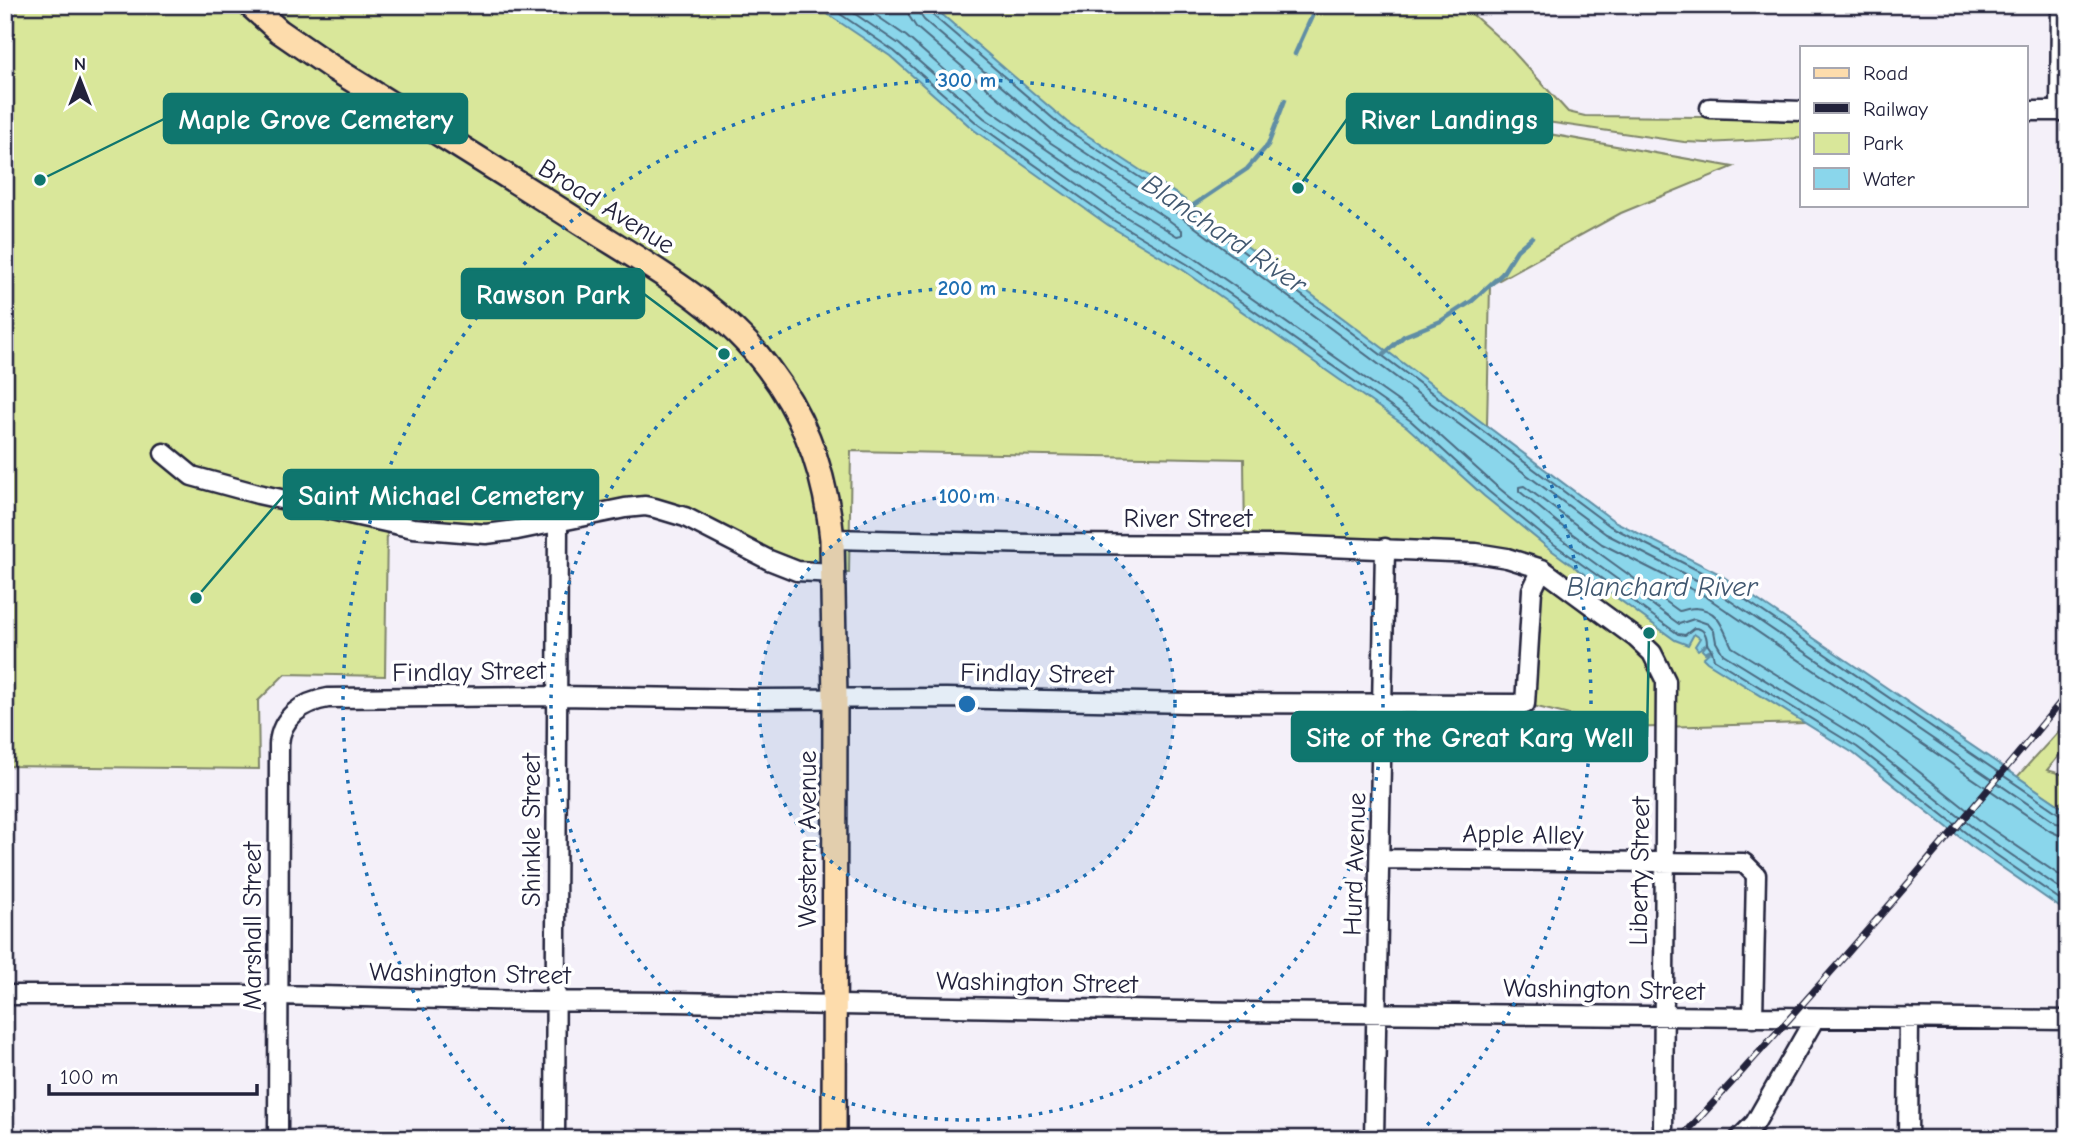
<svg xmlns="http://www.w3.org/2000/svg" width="2073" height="1144" font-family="'Comic Neue',sans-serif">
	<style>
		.green { fill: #d9e79a; stroke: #7e846a; stroke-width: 2 }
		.water { fill: #8ad6eb; stroke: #608ea5; stroke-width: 2 }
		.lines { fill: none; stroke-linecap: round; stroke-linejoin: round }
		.shore { stroke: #4c6a81; stroke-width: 2 }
		.stream { stroke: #608ea5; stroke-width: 4.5 }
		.minor-casing { stroke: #22223b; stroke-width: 23 }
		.major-casing { stroke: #22223b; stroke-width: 28 }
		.minor { stroke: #fff; stroke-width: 18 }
		.major { stroke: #fddcac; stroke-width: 23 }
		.rail-casing { stroke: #22223b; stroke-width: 7 }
		.rail { stroke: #fff; stroke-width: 4.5; stroke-dasharray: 13; stroke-linecap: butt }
		.ring { fill: none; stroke: #1f6fb2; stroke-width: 3.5; stroke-dasharray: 3.5 7 }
		.labels { text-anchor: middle; stroke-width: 7; stroke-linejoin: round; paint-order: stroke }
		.street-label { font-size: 26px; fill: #22223b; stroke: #fff }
		.water-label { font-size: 28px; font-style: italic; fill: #415870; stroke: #fff }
		.centre { fill: #1f6fb2; stroke: #fff; stroke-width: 3.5 }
		.ring-label { font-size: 21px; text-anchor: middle; font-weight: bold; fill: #1f6fb2; stroke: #fff; stroke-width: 7; stroke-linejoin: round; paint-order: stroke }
		.leader { fill: none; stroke: #0f766e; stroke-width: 2.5 }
		.callout-dot { fill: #0f766e; stroke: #fff; stroke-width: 2.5 }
		.callout { fill: #0f766e; stroke: #0f766e; stroke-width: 2.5 }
		.callout-label { font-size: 28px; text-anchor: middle; font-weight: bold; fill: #fff }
	</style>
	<rect width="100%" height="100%" fill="#f4f0f9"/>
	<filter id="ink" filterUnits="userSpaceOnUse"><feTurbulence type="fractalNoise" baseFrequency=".0143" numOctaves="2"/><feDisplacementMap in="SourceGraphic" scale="14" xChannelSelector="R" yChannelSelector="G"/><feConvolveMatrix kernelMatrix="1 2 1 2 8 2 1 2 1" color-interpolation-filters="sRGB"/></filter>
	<g filter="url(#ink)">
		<!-- green -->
		<path class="green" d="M 5,5 L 1462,5 L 1509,47 L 1568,112 L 1585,116 L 1802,118 L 1802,138 L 1707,143 L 1684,142 L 1492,114 L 1493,124 L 1733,167 L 1621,213 L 1490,285 L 1487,425 L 1479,441 L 1804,723 L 1622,728 L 1525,704 L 1533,566 L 1245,545 L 1244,459 L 851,451 L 849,573 L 807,573 L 665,510 L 517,530 L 387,524 L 385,676 L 285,674 L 258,701 L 259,769 L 5,766 Z
			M 2068,721 L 2068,745 L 2047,770 L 2068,776 L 2068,811 L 2017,777 Z"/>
		<!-- water -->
		<path class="water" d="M 810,5 L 931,5 L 1067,122 L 1181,197 L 1614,521 L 1718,573 L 2068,811 L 2068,913 L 1971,846 L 1853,753 L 1707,662 L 1703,658 L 1713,649 L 1705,653 L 1702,650 L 1708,643 L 1698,650 L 1695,646 L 1700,638 L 1694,634 L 1688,645 L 1675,640 L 1547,547 L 1484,496 L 1407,427 L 1183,270 L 1108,225 L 974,130 L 890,56 L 823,11 Z"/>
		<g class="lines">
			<!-- shore -->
			<path class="shore" d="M 827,5 L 894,51 L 979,125 L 1111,219 L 1187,264 L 1411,421 L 1488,491 L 1551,542 L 1678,634 L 1685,635 L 1694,628 C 1704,628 1707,635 1707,644 L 1712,651 L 1714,659 L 1857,747 L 1975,840 L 2068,905
				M 842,5 L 899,44 L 984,118 L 1116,211 L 1193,257 L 1416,414 L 1494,484 L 1556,535 L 1679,624 L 1694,619 L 1708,624 L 1714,631 L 1716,642 L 1723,654 L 1862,740 L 1980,833 L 2068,894
				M 861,5 L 906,36 L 990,110 L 1122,202 L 1177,236 L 1182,235 L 1182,230 L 1166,218 L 1051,143 L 916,27 L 909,16 L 908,5
				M 918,5 L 919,13 L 924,20 L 1057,134 L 1172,210 L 1606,534 L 1710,587 L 2056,823 L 2068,825
				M 927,5 L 930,13 L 1063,127 L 1177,202 L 1610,526 L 1715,579 L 2061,815 L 2068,817
				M 2068,836 L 2059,835 L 2050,831 L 1705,596 L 1602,544 L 1524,486 L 1519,487 L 1519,491 L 1563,527 L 1679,611 C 1684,610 1690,608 1695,608 C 1720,609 1723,630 1732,647 L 1868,731 L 1986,825 L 2068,881"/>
			<!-- stream -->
			<path class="stream" d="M 1295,54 L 1317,5
				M 1189,208 L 1247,169 L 1268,145 L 1285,100
				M 1384,354 L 1404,336 L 1441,321 L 1472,301 L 1502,274 L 1517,250 L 1532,237"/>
			<!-- minor casing -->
			<g class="minor-casing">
				<path id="minor" d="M 1710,108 L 1802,111
					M 2026,111 L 2068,111
					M 2060,111 L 2061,5
					M 164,453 L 192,476 L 258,494 L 413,528 L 486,534 L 517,530 L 625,508 L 645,506 L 655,508 L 685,517 L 769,560 L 797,571 L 834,573
					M 832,539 L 1032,544 L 1279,545 L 1476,553 L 1507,558 L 1542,569 L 1636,638 L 1652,653 L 1666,681 L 1663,1133
					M 1380,859 L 1744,863 L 1756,875 L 1753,1018
					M 5,995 L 278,995 L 527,1001 L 672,1002 L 1241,1012 L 2068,1020
					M 278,1139 L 279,744 C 281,717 303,702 328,698 L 558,696 L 761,699 L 946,698 L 1191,703 L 1525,704 L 1532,590 L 1542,569
					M 555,1139 L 558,522
					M 1374,1139 C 1376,942 1383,745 1385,548
					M 1739,1139 L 1755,1123 L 1815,1018
					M 1908,1139 L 1909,1018"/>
			</g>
			<!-- major casing -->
			<g class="major-casing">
				<path id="major" d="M 250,5 L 279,31 L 330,66 C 414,118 498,170 581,223 C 647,265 721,304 768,368 C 806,418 826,477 832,539 L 835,698 L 834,1139"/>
			</g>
			<!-- minor -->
			<use href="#minor" class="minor"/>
			<!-- major -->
			<use href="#major" class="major"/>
			<!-- rail casing -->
			<g class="rail-casing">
				<path id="rail" d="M 1680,1139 C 1814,994 1943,846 2068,693"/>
			</g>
			<!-- rail -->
			<use href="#rail" class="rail"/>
		</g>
	</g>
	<!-- distance rings -->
	<circle cx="967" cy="704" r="208" fill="#1f6fb2" fill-opacity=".12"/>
	<g class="ring">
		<circle cx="967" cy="704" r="208"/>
		<circle cx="967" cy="704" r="416"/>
		<path d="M518 1137A624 624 0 1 1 1416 1137"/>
	</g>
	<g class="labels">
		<!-- street labels -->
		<g class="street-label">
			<text transform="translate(607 206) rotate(32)" y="9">Broad Avenue</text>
			<text x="1188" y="527">River Street</text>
			<text transform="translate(469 671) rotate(-1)" y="9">Findlay Street</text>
			<text transform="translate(1037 673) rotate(1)" y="9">Findlay Street</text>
			<text transform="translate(531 830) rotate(-90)" y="9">Shinkle Street</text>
			<text transform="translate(1523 834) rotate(1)" y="9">Apple Alley</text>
			<text transform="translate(807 839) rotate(-90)" y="9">Western Avenue</text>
			<text transform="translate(1354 864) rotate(-88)" y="9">Hurd Avenue</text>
			<text transform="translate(1639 871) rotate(-89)" y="9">Liberty Street</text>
			<text transform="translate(252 926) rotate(-90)" y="9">Marshall Street</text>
			<text transform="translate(470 973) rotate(1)" y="9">Washington Street</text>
			<text transform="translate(1037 982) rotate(1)" y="9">Washington Street</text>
			<text transform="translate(1604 989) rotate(1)" y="9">Washington Street</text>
		</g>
		<!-- water labels -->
		<g class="water-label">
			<text transform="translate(1225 233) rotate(34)" y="10">Blanchard River</text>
			<text x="1662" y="596">Blanchard River</text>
		</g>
	</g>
	<circle cx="967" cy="704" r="10" class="centre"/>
	<g class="ring-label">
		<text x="967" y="87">300 m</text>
		<text x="967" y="295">200 m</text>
		<text x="967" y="503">100 m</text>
	</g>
	<!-- callouts -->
	<path class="leader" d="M1298 188L1347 119M40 180L164 119M724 354L644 294M196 598L284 495M1649 633L1647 737"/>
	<g class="callout-dot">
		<circle cx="1298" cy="188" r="7"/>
		<circle cx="40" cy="180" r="7"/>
		<circle cx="724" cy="354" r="7"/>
		<circle cx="196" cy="598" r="7"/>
		<circle cx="1649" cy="633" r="7"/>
	</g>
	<g class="callout">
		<rect x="1347" y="94" width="205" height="49" rx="7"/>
		<rect x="164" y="94" width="303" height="49" rx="7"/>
		<rect x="462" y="269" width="182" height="49" rx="7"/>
		<rect x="284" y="470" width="314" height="49" rx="7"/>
		<rect x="1292" y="712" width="355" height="49" rx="7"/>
	</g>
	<g class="callout-label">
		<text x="1449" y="129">River Landings</text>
		<text x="316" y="129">Maple Grove Cemetery</text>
		<text x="553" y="304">Rawson Park</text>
		<text x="441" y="505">Saint Michael Cemetery</text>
		<text x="1470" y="747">Site of the Great Karg Well</text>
	</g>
	<!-- margin -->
	<rect width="2073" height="1144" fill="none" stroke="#fff" stroke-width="28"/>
	<rect x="14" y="14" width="2045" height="1116" fill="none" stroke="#22223b" stroke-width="2.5" filter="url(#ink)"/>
	<!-- legend -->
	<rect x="1800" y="46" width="228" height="161" fill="#ffffff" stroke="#a7a7b1" stroke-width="2"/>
	<rect x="1814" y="68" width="35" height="10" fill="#fddcac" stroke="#a7a7b1" stroke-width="2"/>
	<text x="1863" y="80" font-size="21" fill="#22223b">Road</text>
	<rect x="1814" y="103" width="35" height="10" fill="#22223b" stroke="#a7a7b1" stroke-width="2"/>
	<text x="1863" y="116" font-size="21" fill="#22223b">Railway</text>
	<rect x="1814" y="133" width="35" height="21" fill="#d9e79a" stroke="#a7a7b1" stroke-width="2"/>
	<text x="1863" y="150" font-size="21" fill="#22223b">Park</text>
	<rect x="1814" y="168" width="35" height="21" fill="#8ad6eb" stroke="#a7a7b1" stroke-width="2"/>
	<text x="1863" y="186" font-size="21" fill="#22223b">Water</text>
	<!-- north arrow -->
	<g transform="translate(80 80)" stroke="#ffffff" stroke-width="5" paint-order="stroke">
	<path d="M0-5L12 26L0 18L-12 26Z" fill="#22223b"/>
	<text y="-10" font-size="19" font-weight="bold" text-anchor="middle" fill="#22223b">N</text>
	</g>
	<!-- scale -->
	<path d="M49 1084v10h208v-10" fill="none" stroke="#22223b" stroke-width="3.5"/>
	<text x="60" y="1084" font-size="21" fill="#22223b" stroke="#ffffff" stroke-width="5" paint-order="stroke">100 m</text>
</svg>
